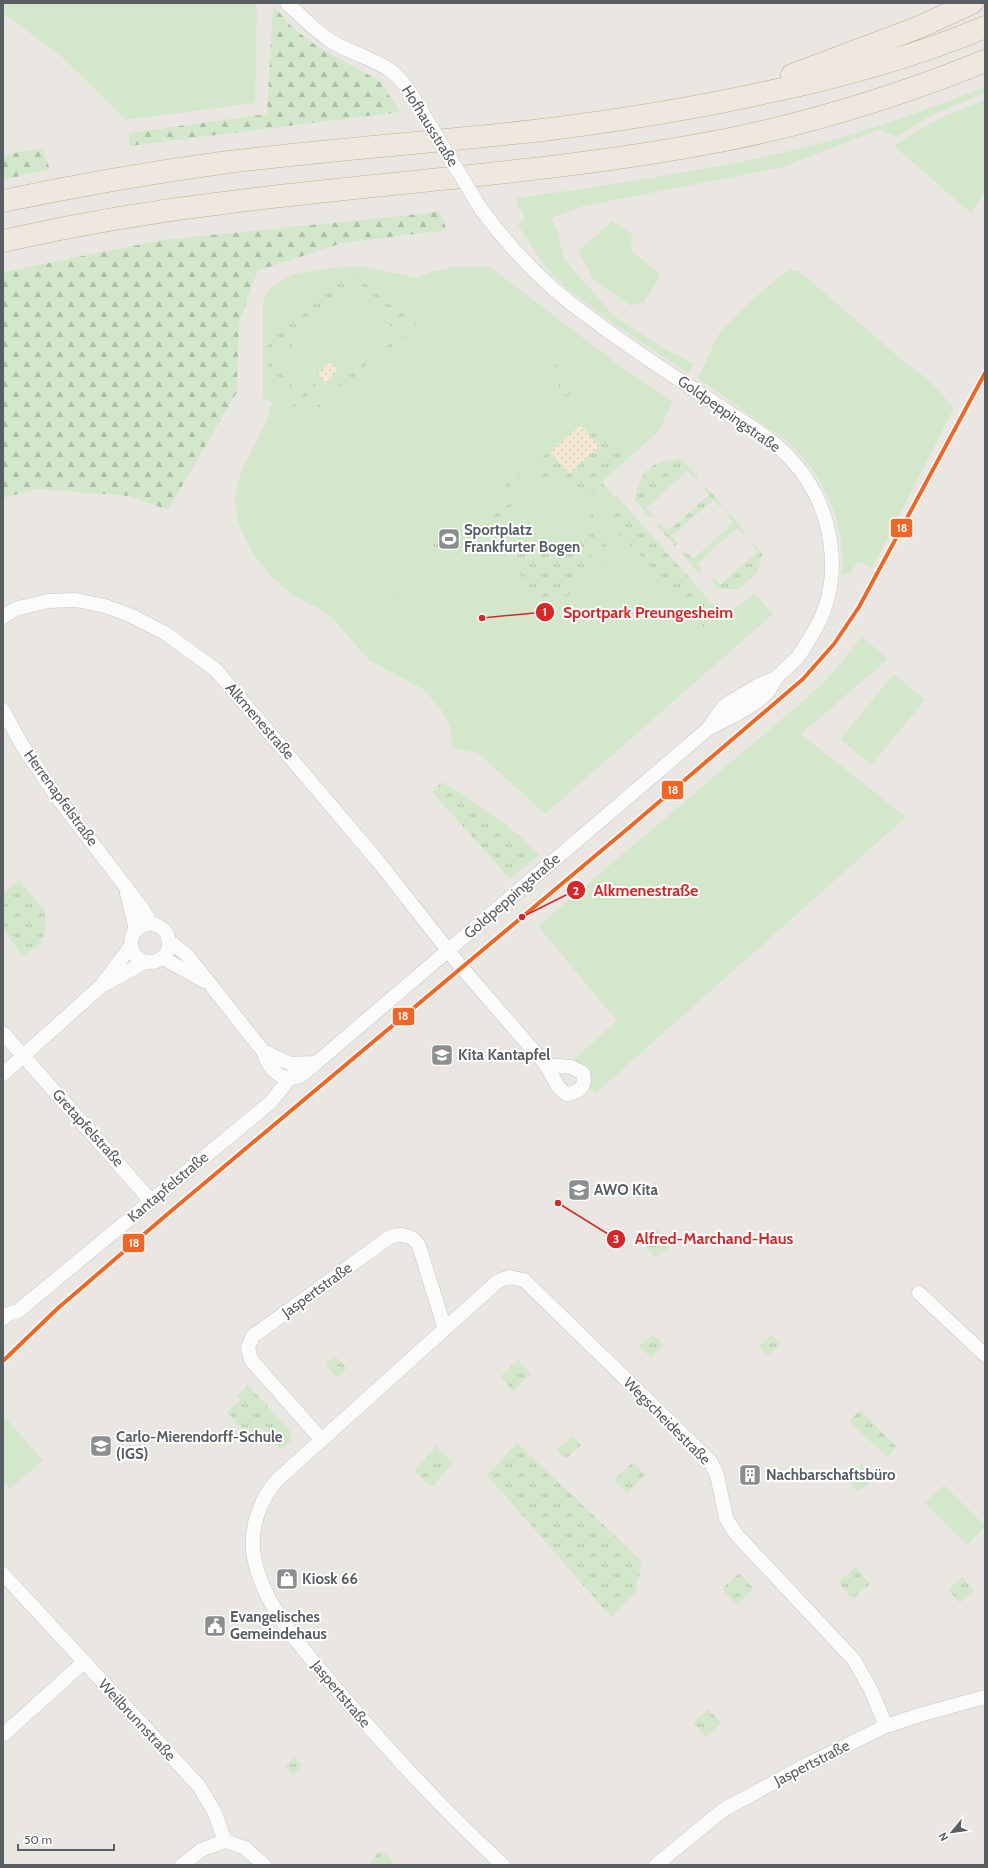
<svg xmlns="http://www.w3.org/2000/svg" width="988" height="1868" font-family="Cabin,sans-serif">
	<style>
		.green { fill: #d3e8cb }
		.forest { fill: url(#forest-firs) }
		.sand { fill: url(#sand-dots) }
		.park { fill: url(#park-tufts) }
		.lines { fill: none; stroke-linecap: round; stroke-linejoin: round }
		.street-casing { stroke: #c5c5c4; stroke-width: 15 }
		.highway-casing { stroke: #c1aa90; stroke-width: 23 }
		.street { stroke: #fcfbfb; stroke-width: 14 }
		.highway { stroke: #eee8df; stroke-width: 22 }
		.street-bridge-casing { stroke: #c5c5c4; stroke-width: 15; stroke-linecap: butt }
		.street-bridge { stroke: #fcfbfb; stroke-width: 14 }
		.tram-1-casing { stroke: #fff; stroke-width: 7 }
		.tram-1 { stroke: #f26522; stroke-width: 4 }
		.labels { text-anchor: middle; stroke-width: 4; stroke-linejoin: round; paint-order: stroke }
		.street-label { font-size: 15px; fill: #585e62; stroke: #fff }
		.poi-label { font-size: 15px; font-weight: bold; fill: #585e62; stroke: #fff; text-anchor: start }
		.leader { fill: none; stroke: #d62828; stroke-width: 1.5 }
		.callout-dot { fill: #d62828; stroke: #fff; stroke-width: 1.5 }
		.mark-label { font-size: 12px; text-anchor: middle; font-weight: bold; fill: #fff }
		.callout-label { font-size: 16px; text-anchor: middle; font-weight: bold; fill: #d62828; stroke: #fff; stroke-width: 4; stroke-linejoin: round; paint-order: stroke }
		.line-badge { stroke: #fff; stroke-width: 1.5 }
		.badge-label { font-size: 11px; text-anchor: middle; font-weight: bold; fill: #fff }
	</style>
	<defs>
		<pattern id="forest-firs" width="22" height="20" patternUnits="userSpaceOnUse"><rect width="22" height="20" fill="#d3e8cb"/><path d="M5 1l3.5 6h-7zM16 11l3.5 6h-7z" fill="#aebfa8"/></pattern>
		<pattern id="sand-dots" width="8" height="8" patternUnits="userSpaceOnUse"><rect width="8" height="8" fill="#f5e8d5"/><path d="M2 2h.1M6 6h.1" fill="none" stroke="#d4c9b9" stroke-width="1.8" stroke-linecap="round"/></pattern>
		<pattern id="park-tufts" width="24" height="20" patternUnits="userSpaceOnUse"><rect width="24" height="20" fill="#d3e8cb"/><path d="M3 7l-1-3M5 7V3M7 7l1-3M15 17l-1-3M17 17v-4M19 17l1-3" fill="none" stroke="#aebfa8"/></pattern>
	</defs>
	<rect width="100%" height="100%" fill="#eae7e2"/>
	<!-- green -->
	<path class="green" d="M 3,3 L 257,3 L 255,103 L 126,120 L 61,56 L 3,13 Z
		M 985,87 L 985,93 L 932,115 L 896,137 L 880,129 L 783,167 L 584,206 L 551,218 L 557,230 L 564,259 L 615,317 L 666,350 L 693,363 L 689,374 L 610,321 L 565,287 L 543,264 L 518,225 L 525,217 L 517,204 L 517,198 C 615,184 713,170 810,146 C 870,131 927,109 985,87 Z
		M 985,100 L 985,190 L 971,213 L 894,146 C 925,124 950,113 985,100 Z
		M 612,221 L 632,234 L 631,251 L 661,274 L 644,302 L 631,306 L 594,280 L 578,251 Z
		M 361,266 L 417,278 L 433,271 L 453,267 L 490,267 L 623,368 L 672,401 L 660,430 L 602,482 L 723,621 L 754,593 L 773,614 L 545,814 L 478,753 L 452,748 L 451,729 L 440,708 L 424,690 L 369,660 L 333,619 L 316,607 L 292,595 L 271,576 L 253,554 L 238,524 L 235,496 L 241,472 L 266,422 L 272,403 L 263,398 L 263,303 L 269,288 L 293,274 L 329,268 Z
		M 790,270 L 799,271 L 902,360 L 929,380 L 954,408 L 872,568 L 858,561 L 850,574 L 842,574 C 845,526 827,480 792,446 C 783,437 772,431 762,424 C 741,409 720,393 698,378 L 718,335 L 744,307 L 780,276 Z
		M 861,636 L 888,659 L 801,734 L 906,817 L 596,1093 L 589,1089 L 586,1067 L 573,1060 L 617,1021 L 538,926 L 802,702 C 824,682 846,661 861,636 Z
		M 894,674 L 925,700 L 871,765 L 840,739 Z
		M 3,1415 L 43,1460 L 10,1489 L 3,1481 Z
		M 944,1485 L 985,1526 L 967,1545 L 925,1503 Z"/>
	<!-- forest -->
	<path class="forest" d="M 273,5 L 293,28 L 318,47 L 380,81 L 400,112 L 129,146 L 129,133 L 267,114 Z
		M 42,148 L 50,169 L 3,180 L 3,155 Z
		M 439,211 L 447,230 L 342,243 L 257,271 L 239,324 L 237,392 L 168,510 L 129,496 L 38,489 L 3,498 L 3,272 L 162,240 L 420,214 Z"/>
	<!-- sand -->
	<path class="sand" d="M 330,362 L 338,370 L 325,382 L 317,374 Z
		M 581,425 L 600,447 L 569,474 L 550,452 Z"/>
	<!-- park -->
	<path class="park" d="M 357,276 C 369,287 402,319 418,319 C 426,319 437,313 445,310 L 416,326 L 407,317 L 393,328 L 352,281 L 286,339 L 312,368 L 306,373 L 281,343 L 265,356 L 297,392 L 313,379 L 316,384 L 304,401 L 289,410 L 294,404 L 294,395 C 281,381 259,369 267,347 L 301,303 L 351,277 Z
		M 415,333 L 417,334 L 378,369 C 379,347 395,336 415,333 Z
		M 547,346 C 556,361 562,377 573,391 L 563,400 L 558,395 C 560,373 555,365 547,346 Z
		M 370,359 C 360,372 353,380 337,387 C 344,373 356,365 370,359 Z
		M 347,395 L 307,431 C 306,407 327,397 347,395 Z
		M 594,417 L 605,437 L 620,446 L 630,456 L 602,482 L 605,486 L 596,493 L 587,496 C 573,483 557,476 538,482 C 533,468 536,458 550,452 L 569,474 L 599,447 L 583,427 Z
		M 525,457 C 520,481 509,491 485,493 Z
		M 680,458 L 698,476 L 696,479 L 688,471 L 646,508 L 653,516 L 650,518 L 634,499 C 645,466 646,465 680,458 Z
		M 705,486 L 722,504 L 720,507 L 713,500 L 672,536 L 678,543 L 675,546 L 657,526 L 660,523 L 668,531 L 709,495 L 703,488 Z
		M 617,496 L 724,617 L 738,605 L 739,607 L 710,634 L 637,551 C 632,545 625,542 620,536 C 608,525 606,507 617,496 Z
		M 514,502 C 503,516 498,523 482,530 C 489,517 500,508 514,502 Z
		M 592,510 C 599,537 592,570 573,591 C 566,599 556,603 547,607 L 503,554 L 505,544 C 517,538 525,547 537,549 C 551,552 571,545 580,535 C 586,527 587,517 592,510 Z
		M 730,513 L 746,534 L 744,535 L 737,528 L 697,564 L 702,570 L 699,574 L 682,554 L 685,551 L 693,559 L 733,523 L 727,516 Z
		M 455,518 C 451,541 437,553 414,554 Z
		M 600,530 C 610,551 615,560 591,572 L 600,546 Z
		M 754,542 L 762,554 L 758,572 L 739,589 L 718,589 L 710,580 L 714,577 L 720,584 L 758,551 L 752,544 Z
		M 418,573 C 409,588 400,595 384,603 C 395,588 402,581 418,573 Z
		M 442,782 C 477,802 511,826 539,855 L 510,879 L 432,792 Z
		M 19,880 L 44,910 L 46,920 L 45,932 L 40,944 L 22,956 L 3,928 L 3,892 Z
		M 657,1229 L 671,1245 L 656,1258 L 642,1243 Z
		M 653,1334 L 664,1345 L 651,1358 L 639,1346 Z
		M 772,1335 L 780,1345 L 768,1356 L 759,1346 Z
		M 335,1356 L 347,1368 L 337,1378 L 325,1365 Z
		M 518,1360 L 531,1374 L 513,1391 L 500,1377 Z
		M 248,1385 L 291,1432 L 291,1441 L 281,1450 L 260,1427 L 249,1437 L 227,1412 L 240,1400 L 237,1396 Z
		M 860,1410 L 897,1447 L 887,1457 L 849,1421 Z
		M 573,1436 L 581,1445 L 565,1459 L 556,1450 Z
		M 517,1443 L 642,1561 L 635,1593 L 611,1617 L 487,1475 Z
		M 436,1446 L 453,1463 L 432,1487 L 414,1471 Z
		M 633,1462 L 645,1475 L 627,1493 L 614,1480 Z
		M 861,1464 L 874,1479 L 858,1492 L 846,1476 Z
		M 856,1567 L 870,1584 L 852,1599 L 838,1582 Z
		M 739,1573 L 754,1589 L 737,1605 L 722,1589 Z
		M 962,1577 L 974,1590 L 960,1603 L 948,1590 Z
		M 708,1709 L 721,1723 L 706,1737 L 693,1723 Z
		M 294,1757 L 302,1765 L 293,1775 L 285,1767 Z
		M 380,1850 L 394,1861 L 391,1865 L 369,1865 Z"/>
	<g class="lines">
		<!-- street casing -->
		<g class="street-casing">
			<path id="street" d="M 287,3 C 301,16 314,30 331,41 C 349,53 371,57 388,69 C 404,79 412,96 422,112
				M 3,617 L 15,609 L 48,601 L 76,600 L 105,606 L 132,616 L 165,633 L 216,670 L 377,860 L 462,968 L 546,1065 L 559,1088 L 566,1094 C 580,1093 586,1086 583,1073 L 571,1067 L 546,1065
				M 3,710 L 22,745 L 57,797 L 142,908 L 151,924
				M 709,727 L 724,706 L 759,685 L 776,678
				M 127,893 L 136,930
				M131 943a19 19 0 1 1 38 0a19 19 0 1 1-38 0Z
				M 169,941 L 187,955 L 263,1051 C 269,1069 281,1085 302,1075 L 709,728 C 729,718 749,709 766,694 C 771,689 773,681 778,676 C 784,670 791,664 797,658 C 803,651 808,641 813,633 C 847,578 833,503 789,457 C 770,437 743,422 721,407 C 678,379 634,351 593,320 C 550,290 512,251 481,209
				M 163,958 L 204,981
				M 105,984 L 145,962
				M 3,1033 L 151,1201
				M 263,1051 L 291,1064 L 314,1063
				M 3,1074 L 101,986 L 131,946
				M 919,1293 L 985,1355
				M 3,1319 L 6,1315 L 18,1311 L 271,1102 L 289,1079
				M 322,1440 L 251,1360 L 248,1348 L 253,1336 L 390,1237 C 402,1233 413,1235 419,1246 L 445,1329
				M 3,1574 L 199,1786 L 214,1811 L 225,1841
				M 3,1735 L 84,1662
				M 225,1841 L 245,1848 L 264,1865
				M 182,1865 L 201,1850 L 225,1841
				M 503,1865 C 442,1809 386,1748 333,1685 C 303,1649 262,1604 254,1557 C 249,1530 259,1502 276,1481 L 498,1281 L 509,1277 L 524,1280 L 710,1461 L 717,1475 L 726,1518 L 736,1534 L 854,1660 L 871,1690 L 886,1726
				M 656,1865 L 723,1810 L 806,1765 L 886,1726 L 923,1714 L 985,1697"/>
		</g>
		<!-- highway casing -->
		<g class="highway-casing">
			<path id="highway" d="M 792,75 L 917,28 L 972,3
				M 3,201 C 75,186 148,173 221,163 C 330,149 441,142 551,129 C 621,120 690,109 759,94 C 836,78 912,58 985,27
				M 3,241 C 78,224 155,211 231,202 C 396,181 562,172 725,140 C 815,122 901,95 985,61"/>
		</g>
		<!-- street -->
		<use href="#street" class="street"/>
		<!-- highway -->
		<use href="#highway" class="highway"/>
		<!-- street-bridge casing -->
		<g class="street-bridge-casing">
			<path id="street-bridge" d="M 422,112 L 481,209"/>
		</g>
		<!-- street-bridge -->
		<use href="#street-bridge" class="street-bridge"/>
		<!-- tram-1 casing -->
		<g class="tram-1-casing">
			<path id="tram-1" d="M 3,1361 L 57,1309 L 164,1217 L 632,825 L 803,679 L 834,644 L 859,607 L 985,373"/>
		</g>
		<!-- tram-1 -->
		<use href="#tram-1" class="tram-1"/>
	</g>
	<!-- icons -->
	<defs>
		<g id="stadium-square" transform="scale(1.15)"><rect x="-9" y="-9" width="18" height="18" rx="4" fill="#8b8e8f" stroke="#fff"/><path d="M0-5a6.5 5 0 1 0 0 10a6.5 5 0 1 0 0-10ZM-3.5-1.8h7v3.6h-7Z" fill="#fff"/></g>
		<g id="school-square" transform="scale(1.15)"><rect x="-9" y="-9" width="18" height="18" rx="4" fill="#8b8e8f" stroke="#fff"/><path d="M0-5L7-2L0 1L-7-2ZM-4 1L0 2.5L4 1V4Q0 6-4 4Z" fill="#fff"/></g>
		<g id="building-square" transform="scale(1.15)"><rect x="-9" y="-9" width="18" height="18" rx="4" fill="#8b8e8f" stroke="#fff"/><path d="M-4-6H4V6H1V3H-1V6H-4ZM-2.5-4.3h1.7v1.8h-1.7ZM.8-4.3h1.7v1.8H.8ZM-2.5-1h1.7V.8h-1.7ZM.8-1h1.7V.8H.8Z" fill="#fff"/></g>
		<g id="shop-square" transform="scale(1.15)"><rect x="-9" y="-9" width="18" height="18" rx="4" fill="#8b8e8f" stroke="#fff"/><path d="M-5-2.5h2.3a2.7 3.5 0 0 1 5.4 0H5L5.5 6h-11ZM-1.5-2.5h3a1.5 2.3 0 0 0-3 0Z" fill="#fff"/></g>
		<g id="civic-square" transform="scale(1.15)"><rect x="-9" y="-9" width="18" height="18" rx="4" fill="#8b8e8f" stroke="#fff"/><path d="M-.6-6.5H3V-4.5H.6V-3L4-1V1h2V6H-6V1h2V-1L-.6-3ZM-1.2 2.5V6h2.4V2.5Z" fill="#fff"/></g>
	</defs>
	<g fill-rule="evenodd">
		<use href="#stadium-square" x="449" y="539"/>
		<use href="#school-square" x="442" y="1055"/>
		<use href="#school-square" x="579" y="1190"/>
		<use href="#school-square" x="101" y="1446"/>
		<use href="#building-square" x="750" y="1475"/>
		<use href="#shop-square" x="287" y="1579"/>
		<use href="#civic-square" x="215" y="1626"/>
	</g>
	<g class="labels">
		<!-- street labels -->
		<g class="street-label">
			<text transform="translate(430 126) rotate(58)" y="5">Hofhausstraße</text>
			<text transform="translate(729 414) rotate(35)" y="5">Goldpeppingstraße</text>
			<text transform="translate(260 721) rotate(49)" y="5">Alkmenestraße</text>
			<text transform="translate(61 798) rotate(54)" y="5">Herrenapfelstraße</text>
			<text transform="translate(512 896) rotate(-41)" y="5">Goldpeppingstraße</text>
			<text transform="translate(88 1128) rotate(48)" y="5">Gretapfelstraße</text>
			<text transform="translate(168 1187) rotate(-40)" y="5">Kantapfelstraße</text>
			<text transform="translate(317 1290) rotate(-36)" y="5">Jaspertstraße</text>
			<text transform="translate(667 1421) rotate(45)" y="5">Wegscheidestraße</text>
			<text transform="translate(341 1694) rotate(50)" y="5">Jaspertstraße</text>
			<text transform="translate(137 1720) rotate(47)" y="5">Weilbrunnstraße</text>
			<text transform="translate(812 1763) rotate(-27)" y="5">Jaspertstraße</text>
		</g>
		<!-- poi labels -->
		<g class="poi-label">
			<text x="464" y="535">Sportplatz<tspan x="464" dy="17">Frankfurter Bogen</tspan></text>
			<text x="458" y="1060">Kita Kantapfel</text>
			<text x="594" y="1195">AWO Kita</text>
			<text x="116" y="1442">Carlo-Mierendorff-Schule<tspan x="116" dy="17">(IGS)</tspan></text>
			<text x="766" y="1480">Nachbarschaftsbüro</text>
			<text x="302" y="1584">Kiosk 66</text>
			<text x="230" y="1622">Evangelisches<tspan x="230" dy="17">Gemeindehaus</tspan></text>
		</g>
	</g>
	<!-- callouts -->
	<path class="leader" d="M482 618L545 612M522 917L576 890M558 1203L616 1239"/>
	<g class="callout-dot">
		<circle cx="482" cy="618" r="4"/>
		<circle cx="522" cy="917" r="4"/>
		<circle cx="558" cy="1203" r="4"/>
		<circle cx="545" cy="612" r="10"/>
		<circle cx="576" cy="890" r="10"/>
		<circle cx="616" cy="1239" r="10"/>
	</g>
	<g class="mark-label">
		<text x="545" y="616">1</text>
		<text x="576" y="895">2</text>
		<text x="616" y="1243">3</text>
	</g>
	<g class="callout-label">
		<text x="648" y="618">Sportpark Preungesheim</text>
		<text x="646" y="896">Alkmenestraße</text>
		<text x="714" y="1244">Alfred-Marchand-Haus</text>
	</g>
	<g class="line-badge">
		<rect x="890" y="518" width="23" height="20" rx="4" fill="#f26522"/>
		<rect x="661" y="780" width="23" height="20" rx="4" fill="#f26522"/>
		<rect x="392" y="1007" width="23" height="19" rx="4" fill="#f26522"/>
		<rect x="122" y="1233" width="23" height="20" rx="4" fill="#f26522"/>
	</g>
	<g class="badge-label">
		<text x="902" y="532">18</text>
		<text x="673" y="794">18</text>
		<text x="403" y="1020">18</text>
		<text x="134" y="1247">18</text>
	</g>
	<!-- border -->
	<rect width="988" height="1868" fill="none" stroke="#585e62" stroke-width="8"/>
	<!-- north arrow -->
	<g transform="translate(952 1832) rotate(241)" stroke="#ffffff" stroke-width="3" paint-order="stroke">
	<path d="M0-3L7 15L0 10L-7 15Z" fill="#585e62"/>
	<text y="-6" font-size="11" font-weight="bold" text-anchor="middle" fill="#585e62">N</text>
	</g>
	<!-- scale -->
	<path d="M18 1844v6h96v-6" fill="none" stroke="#585e62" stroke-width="2"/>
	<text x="24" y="1844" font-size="12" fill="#585e62" stroke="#ffffff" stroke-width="3" paint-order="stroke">50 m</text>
</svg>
